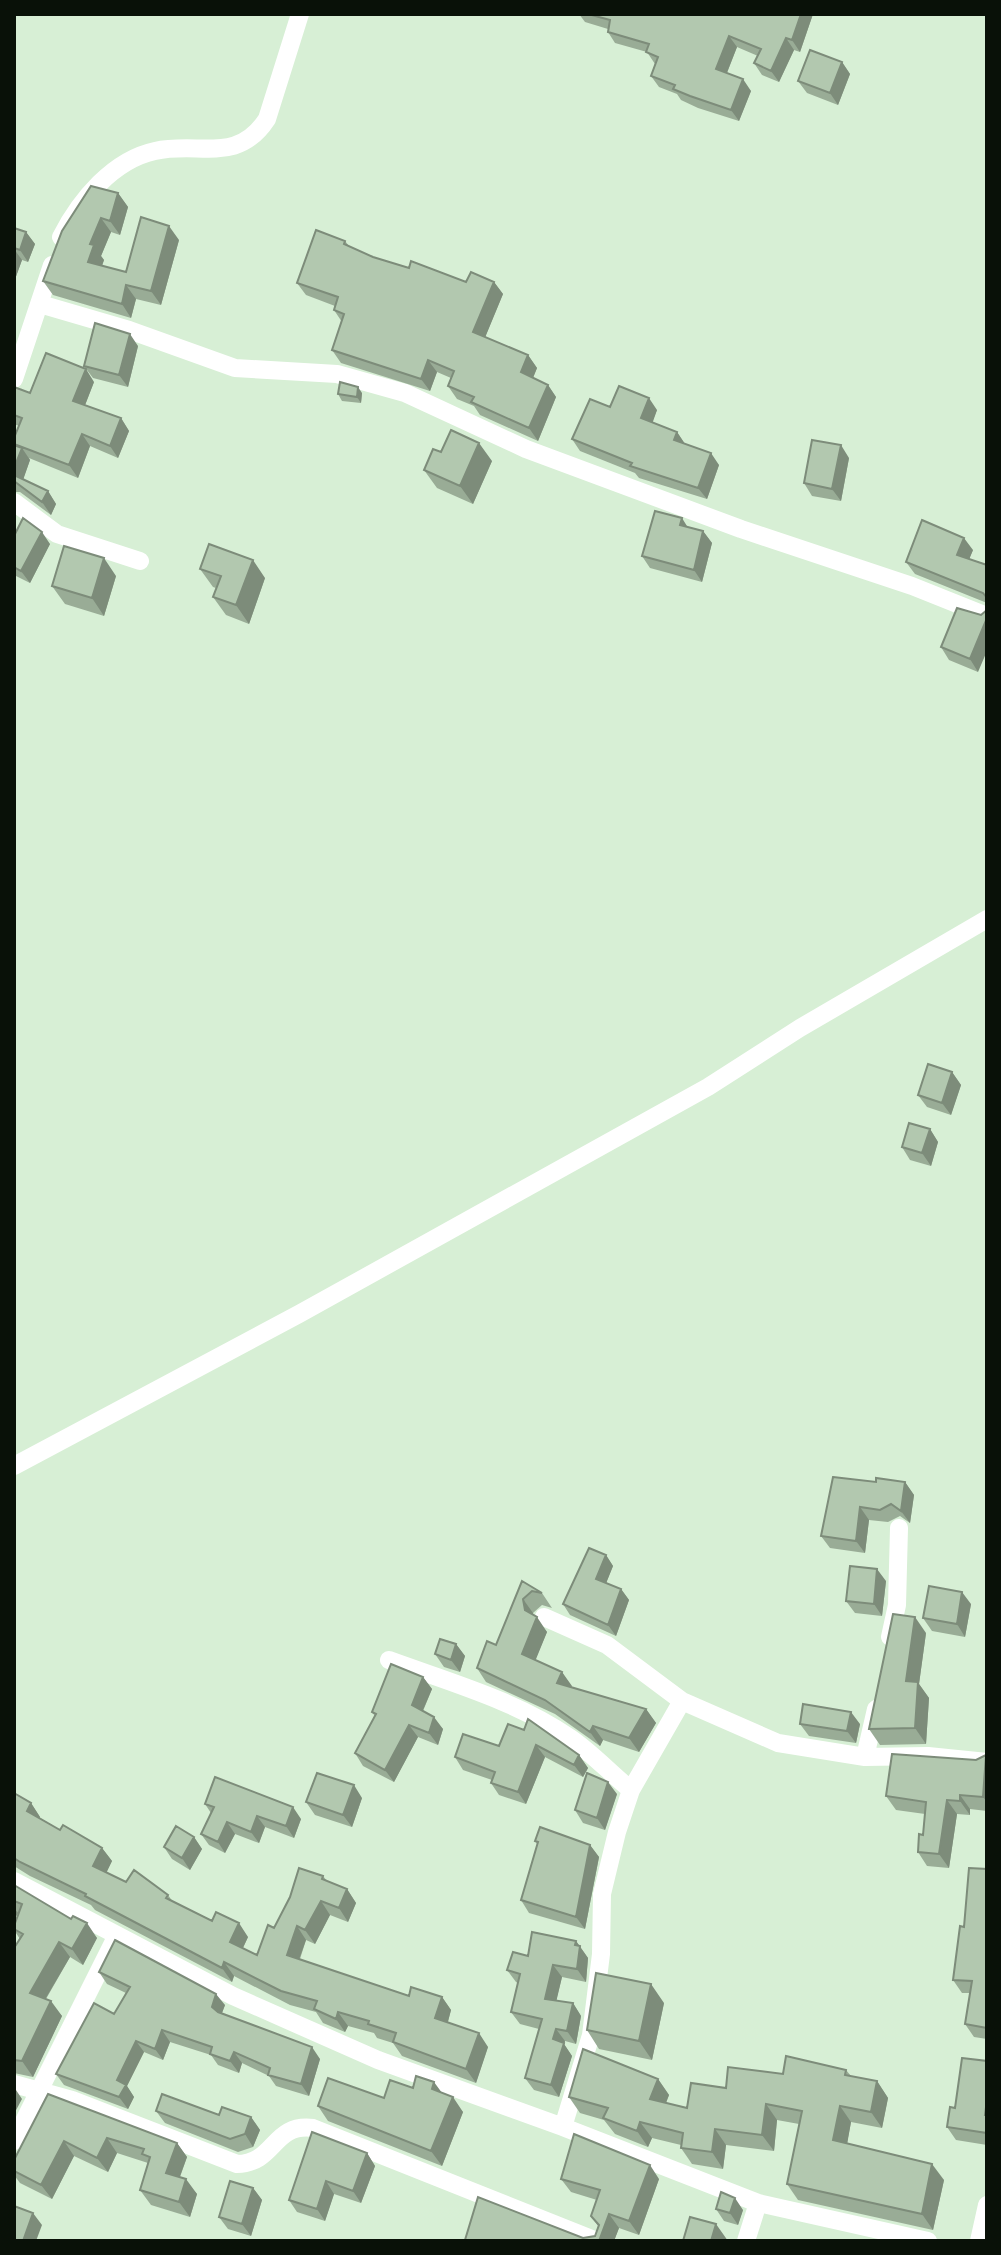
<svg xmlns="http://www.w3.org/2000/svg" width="1001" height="2255" font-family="Barlow,sans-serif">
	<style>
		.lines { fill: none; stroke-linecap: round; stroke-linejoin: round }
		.street { stroke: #fff; stroke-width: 18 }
		.wall { fill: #99ac96 }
		.shaded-wall { fill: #7d8c7a }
		.building { fill: #b2c8af; stroke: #7d8c7a; stroke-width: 2 }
	</style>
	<rect width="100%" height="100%" fill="#d7efd5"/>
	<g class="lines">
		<!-- street -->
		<path class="street" d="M 61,237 C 80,200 113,160 155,151 C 199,141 237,165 267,119 L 300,14
			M 40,304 L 129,330 L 235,368 L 337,374 L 405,393 L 526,449 L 741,529 L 912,586 L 987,616
			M 14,379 L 52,265
			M 14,502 L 57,534 L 140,561
			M 14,1466 L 299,1314 L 708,1087 L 800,1028 L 987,919
			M 544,1617 L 607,1645 L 682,1701 L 778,1743 L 865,1757 L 928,1756 L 987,1762
			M 890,1637 L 897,1605 L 899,1528
			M 389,1660 C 449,1682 517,1701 570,1738 C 592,1753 610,1773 631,1790
			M 865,1757 L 876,1709
			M 14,1881 L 233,1996 L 378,2060 L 563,2127 L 758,2203 L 928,2241
			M 14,2084 L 72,2100 L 237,2164 C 276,2163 272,2123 313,2128 L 597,2241
			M 563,2127 L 591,2035 L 601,1954 L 602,1894 L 617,1832 L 631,1790 L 682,1701
			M 14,2141 L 116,1937
			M 746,2241 L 758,2203
			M 979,2241 L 987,2205"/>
	</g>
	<!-- wall -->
	<path class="wall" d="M 579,14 L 813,14 L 800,52 L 794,50 L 779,82 L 762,75 L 754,63 L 758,56 L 737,47 L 727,73 L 751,91 L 739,121 L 698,108 L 681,100 L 677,94 L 659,87 L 651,76 L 655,64 L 647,52 L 615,43 L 608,32 L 608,29 L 585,22 Z
		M 842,62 L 850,74 L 838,105 L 807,93 L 798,81 Z
		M 118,193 L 128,207 L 120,235 L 111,232 L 101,256 L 104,260 L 102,266 L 126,272 L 179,240 L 161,305 L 136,299 L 131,318 L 53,295 L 43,281 Z
		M 14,228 L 26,232 L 35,244 L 28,262 L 22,260 L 14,282 Z
		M 345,241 L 349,246 L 373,257 L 409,268 L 466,282 L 494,282 L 503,294 L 485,337 L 528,355 L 537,368 L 533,378 L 548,385 L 556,397 L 538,441 L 480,415 L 474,406 L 457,399 L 448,386 L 451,378 L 437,372 L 430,391 L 341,363 L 332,350 L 342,322 L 334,310 L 335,306 L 306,295 L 297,283 Z
		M 138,346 L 128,387 L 93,378 L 84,366 Z
		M 94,382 L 85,405 L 121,418 L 129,431 L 118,458 L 90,446 L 78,478 L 29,458 L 30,460 L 23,479 L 48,491 L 56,504 L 51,515 L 20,492 L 14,492 L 14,438 L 19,426 L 14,424 L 14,387 L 30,393 Z
		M 362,393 L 361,403 L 342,401 L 338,394 Z
		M 610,407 L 657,410 L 652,422 L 677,432 L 685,444 L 719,465 L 707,499 L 639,478 L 635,473 L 580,451 L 572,439 Z
		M 441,452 L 492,461 L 473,504 L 437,488 L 424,470 Z
		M 849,458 L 841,501 L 812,496 L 804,483 Z
		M 688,527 L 703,531 L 712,543 L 702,582 L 650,568 L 642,556 Z
		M 14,536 L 50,544 L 30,583 L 14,575 Z
		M 973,550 L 969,559 L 987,565 L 987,603 L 915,574 L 906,562 Z
		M 200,569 L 265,578 L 249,624 L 226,615 L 213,597 L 216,588 L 213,587 Z
		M 116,576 L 104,616 L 65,604 L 52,586 Z
		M 981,615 L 978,672 L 949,660 L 941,647 Z
		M 952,1072 L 961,1085 L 951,1115 L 927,1107 L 918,1095 Z
		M 930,1129 L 938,1142 L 931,1166 L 910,1160 L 902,1147 Z
		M 876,1482 L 905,1482 L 914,1495 L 910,1523 L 900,1516 L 888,1522 L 869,1520 L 865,1553 L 830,1548 L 821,1536 Z
		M 606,1555 L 613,1566 L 606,1583 L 621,1589 L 629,1600 L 616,1636 L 570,1615 L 563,1604 Z
		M 522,1581 L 542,1593 L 552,1608 L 542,1605 L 533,1613 L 533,1615 L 547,1632 L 535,1660 L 562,1672 L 571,1687 L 646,1709 L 656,1723 L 639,1752 L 603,1740 L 600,1746 L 555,1714 L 486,1682 L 477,1668 L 496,1645 Z
		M 886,1581 L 882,1616 L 855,1613 L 846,1601 Z
		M 971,1604 L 965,1637 L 932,1631 L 923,1618 Z
		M 926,1633 L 919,1684 L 929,1698 L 926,1744 L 880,1745 L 869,1729 Z
		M 456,1644 L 465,1656 L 460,1672 L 444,1667 L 435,1654 Z
		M 423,1677 L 432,1689 L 423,1711 L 443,1729 L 438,1745 L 418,1737 L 394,1782 L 363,1766 L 355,1753 L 375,1716 L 372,1712 Z
		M 508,1724 L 579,1755 L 588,1768 L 583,1777 L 545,1757 L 526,1804 L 499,1795 L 491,1783 L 492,1780 L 463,1770 L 455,1757 L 499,1746 Z
		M 800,1724 L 860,1724 L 856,1743 L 809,1736 Z
		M 987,1756 L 987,1811 L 970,1809 L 970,1815 L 957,1814 L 949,1868 L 927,1866 L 918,1852 L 923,1835 L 925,1814 L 896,1810 L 886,1796 Z
		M 14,1793 L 31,1803 L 40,1817 L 40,1818 L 60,1830 L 102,1848 L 112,1861 L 106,1872 L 126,1882 L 168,1895 L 173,1902 L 248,1937 L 243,1948 L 257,1955 L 274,1928 L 323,1876 L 327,1881 L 347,1889 L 356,1903 L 348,1922 L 330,1915 L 315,1944 L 306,1940 L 300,1959 L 409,1996 L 442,1997 L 451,2010 L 448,2022 L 488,2047 L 476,2083 L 402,2056 L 393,2043 L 377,2038 L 374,2033 L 348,2026 L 345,2032 L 323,2023 L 316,2012 L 290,2005 L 234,1976 L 232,1982 L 95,1910 L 91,1905 L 30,1876 L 14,1866 Z
		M 617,1794 L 605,1830 L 583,1823 L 575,1810 Z
		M 362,1798 L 352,1827 L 315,1815 L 306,1802 Z
		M 205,1804 L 301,1819 L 294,1838 L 265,1827 L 259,1843 L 235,1834 L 225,1853 L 209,1845 L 201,1834 L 211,1813 Z
		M 194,1837 L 202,1849 L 190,1870 L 172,1859 L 164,1847 Z
		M 535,1841 L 590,1845 L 599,1857 L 585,1929 L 529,1913 L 521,1900 L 538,1845 Z
		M 987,1869 L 987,2039 L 974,2037 L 965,2024 L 970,1993 L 962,1993 L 953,1980 L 964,1927 Z
		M 14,1885 L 97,1938 L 83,1965 L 70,1957 L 46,1999 L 62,2016 L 33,2077 L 14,2073 L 14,1948 L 20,1939 L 14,1930 L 14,1926 L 19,1913 L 18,1913 L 14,1920 Z
		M 576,1941 L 588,1958 L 586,1982 L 562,1977 L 556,2001 L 573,2003 L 581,2016 L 576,2044 L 565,2041 L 564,2044 L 572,2056 L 559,2097 L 534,2090 L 525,2078 L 539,2029 L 520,2024 L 511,2012 L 518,1983 L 516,1982 L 507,1970 L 528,1956 Z
		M 99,1972 L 225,2005 L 222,2013 L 320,2059 L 309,2096 L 276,2086 L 269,2076 L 242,2063 L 239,2073 L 218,2065 L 211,2055 L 170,2042 L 163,2060 L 144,2052 L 127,2086 L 134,2097 L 128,2109 L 64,2085 L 56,2074 L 114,2014 L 126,1993 L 107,1984 Z
		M 664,2003 L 652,2060 L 599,2049 L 587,2030 Z
		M 987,2061 L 987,2145 L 956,2140 L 947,2127 L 955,2108 Z
		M 846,2070 L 851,2076 L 877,2081 L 888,2098 L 882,2128 L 851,2122 L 847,2143 L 944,2180 L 933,2230 L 798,2200 L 787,2184 L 799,2124 L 777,2120 L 774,2151 L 726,2145 L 723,2169 L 692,2164 L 681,2148 L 681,2145 L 652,2138 L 648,2147 L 615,2134 L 604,2120 L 580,2113 L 569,2097 L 658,2079 L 669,2095 L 666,2103 L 687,2108 L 726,2088 L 783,2074 Z
		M 413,2088 L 442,2093 L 463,2112 L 442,2166 L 328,2121 L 318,2106 L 384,2098 Z
		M 48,2094 L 177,2143 L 187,2157 L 180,2177 L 197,2194 L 190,2217 L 151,2205 L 140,2190 L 148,2163 L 117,2153 L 108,2172 L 74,2156 L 52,2199 L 20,2183 L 14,2175 L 14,2160 Z
		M 156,2111 L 251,2117 L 260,2130 L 253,2147 L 238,2152 L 165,2123 Z
		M 367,2153 L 375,2166 L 361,2203 L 334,2194 L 325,2221 L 297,2212 L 289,2200 Z
		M 561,2179 L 659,2179 L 639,2235 L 619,2228 L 614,2241 L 599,2241 L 583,2238 L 595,2236 L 598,2226 L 591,2216 L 597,2200 L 571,2192 Z
		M 253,2188 L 262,2200 L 251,2236 L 228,2229 L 219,2217 Z
		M 716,2209 L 743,2210 L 738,2225 L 724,2221 Z"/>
	<!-- shaded-wall -->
	<path class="shaded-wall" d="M 801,14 L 813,14 L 800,52 L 792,40 Z
		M 729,36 L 737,47 L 724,80 L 716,69 Z
		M 786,38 L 794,50 L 779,82 L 771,71 Z
		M 842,62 L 850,74 L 838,105 L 830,93 Z
		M 743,79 L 751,91 L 739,121 L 731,110 Z
		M 118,193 L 128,207 L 120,235 L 110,221 Z
		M 101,218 L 111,232 L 101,256 L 104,260 L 98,276 L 88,262 L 90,244 Z
		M 169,226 L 179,240 L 161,305 L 151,291 Z
		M 26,232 L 35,244 L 28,262 L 20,250 Z
		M 14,249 L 22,260 L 14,282 Z
		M 494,282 L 503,294 L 482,345 L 473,332 Z
		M 126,285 L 136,299 L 131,318 L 122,304 Z
		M 130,334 L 138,346 L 128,387 L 119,375 Z
		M 528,355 L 537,368 L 530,385 L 521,372 Z
		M 428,360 L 437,372 L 430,391 L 421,379 Z
		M 86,369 L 94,382 L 82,413 L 73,401 Z
		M 548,385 L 556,397 L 538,441 L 529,428 Z
		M 358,387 L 362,393 L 361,403 L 357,397 Z
		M 649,398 L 657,410 L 650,430 L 641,418 Z
		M 121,418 L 129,431 L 118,458 L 110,446 Z
		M 677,432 L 685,444 L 674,440 Z
		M 82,434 L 90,446 L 78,478 L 69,465 Z
		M 479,443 L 492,461 L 473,504 L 460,486 Z
		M 841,445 L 849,458 L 841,501 L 832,489 Z
		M 22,448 L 30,460 L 21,486 L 14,477 L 14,468 Z
		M 711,453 L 719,465 L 707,499 L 698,488 Z
		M 48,491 L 56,504 L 51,515 L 42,502 Z
		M 682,518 L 690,531 L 680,525 Z
		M 703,531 L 712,543 L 702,582 L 694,570 Z
		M 42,532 L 50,544 L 30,583 L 21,571 Z
		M 964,538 L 973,550 L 966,567 L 957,555 Z
		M 104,558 L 116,576 L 104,616 L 92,598 Z
		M 253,560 L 265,578 L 249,624 L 236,605 Z
		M 987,618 L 987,651 L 978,672 L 970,659 Z
		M 952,1072 L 961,1085 L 951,1115 L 942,1103 Z
		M 930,1129 L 938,1142 L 931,1166 L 922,1153 Z
		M 905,1482 L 914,1495 L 910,1523 L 901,1511 Z
		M 860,1507 L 869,1520 L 865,1553 L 856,1541 Z
		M 606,1555 L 613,1566 L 603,1591 L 596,1579 Z
		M 877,1569 L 886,1581 L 882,1616 L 874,1604 Z
		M 621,1589 L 629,1600 L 616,1636 L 608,1625 Z
		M 962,1592 L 971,1604 L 965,1637 L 957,1624 Z
		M 523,1599 L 533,1613 L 535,1624 L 537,1617 L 547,1632 L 532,1669 L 522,1654 L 525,1610 Z
		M 915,1617 L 926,1633 L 919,1684 L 929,1698 L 926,1744 L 915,1728 L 906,1681 Z
		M 456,1644 L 465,1656 L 460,1672 L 451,1660 Z
		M 562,1672 L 572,1686 L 567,1698 L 557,1683 Z
		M 423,1677 L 432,1689 L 420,1717 L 412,1705 Z
		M 646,1709 L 656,1723 L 639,1752 L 629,1738 Z
		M 851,1712 L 860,1724 L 856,1743 L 847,1731 Z
		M 434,1717 L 443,1729 L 438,1745 L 429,1733 Z
		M 409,1725 L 418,1737 L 394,1782 L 385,1770 Z
		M 593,1726 L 603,1740 L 600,1746 L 590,1732 Z
		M 536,1745 L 545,1757 L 526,1804 L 518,1792 Z
		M 579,1755 L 588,1768 L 583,1777 L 574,1765 Z
		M 987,1756 L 987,1802 L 983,1797 Z
		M 608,1782 L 617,1794 L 605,1830 L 597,1818 Z
		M 354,1785 L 362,1798 L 352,1827 L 343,1815 Z
		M 960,1795 L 970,1809 L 970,1815 L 960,1801 Z
		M 947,1800 L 957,1814 L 949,1868 L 939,1854 Z
		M 31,1803 L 40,1817 L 36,1824 L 27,1811 Z
		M 293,1807 L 301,1819 L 294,1838 L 286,1826 Z
		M 257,1816 L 265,1827 L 259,1843 L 251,1832 Z
		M 227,1822 L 235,1834 L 225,1853 L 218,1842 Z
		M 194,1837 L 202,1849 L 190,1870 L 182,1858 Z
		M 590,1845 L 599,1857 L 585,1929 L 576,1917 Z
		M 102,1848 L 112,1861 L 103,1880 L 93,1866 Z
		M 347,1889 L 356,1903 L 348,1922 L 339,1908 Z
		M 321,1901 L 330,1915 L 315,1944 L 305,1930 Z
		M 14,1908 L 18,1913 L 14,1920 Z
		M 87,1923 L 97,1938 L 83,1965 L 72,1949 Z
		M 239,1923 L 248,1937 L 239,1956 L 230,1942 Z
		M 297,1926 L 306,1940 L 296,1968 L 287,1955 Z
		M 576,1941 L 588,1958 L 586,1982 L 577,1969 L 575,1945 Z
		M 59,1942 L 70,1957 L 40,2008 L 30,1993 Z
		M 224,1962 L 234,1976 L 232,1982 L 222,1968 Z
		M 553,1965 L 562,1977 L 554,2011 L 545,1999 Z
		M 651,1984 L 664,2003 L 652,2060 L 639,2041 Z
		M 216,1994 L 225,2005 L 220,2018 L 212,2007 Z
		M 442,1997 L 451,2010 L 445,2032 L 435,2018 Z
		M 51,2001 L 62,2016 L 33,2077 L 22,2061 Z
		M 573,2003 L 581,2016 L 576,2044 L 567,2031 Z
		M 338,2012 L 348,2026 L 345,2032 L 336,2019 Z
		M 556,2029 L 565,2041 L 564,2044 L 572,2056 L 559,2097 L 551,2085 L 553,2039 Z
		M 162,2030 L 170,2042 L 163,2060 L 155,2049 Z
		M 479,2033 L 488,2047 L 476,2083 L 466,2069 Z
		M 136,2041 L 144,2052 L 127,2086 L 134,2097 L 128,2109 L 119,2097 L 117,2080 Z
		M 312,2047 L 320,2059 L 309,2096 L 301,2084 Z
		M 234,2052 L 242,2063 L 239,2073 L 230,2061 Z
		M 658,2079 L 669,2095 L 661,2115 L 650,2099 Z
		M 877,2081 L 888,2098 L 882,2128 L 871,2112 Z
		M 434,2082 L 445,2097 L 432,2089 Z
		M 14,2087 L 22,2099 L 14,2114 Z
		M 453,2097 L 463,2112 L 442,2166 L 431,2151 Z
		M 766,2104 L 777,2120 L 774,2151 L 762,2135 Z
		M 840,2106 L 851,2122 L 845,2156 L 833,2140 Z
		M 251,2117 L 260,2130 L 253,2147 L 245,2134 Z
		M 640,2122 L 652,2138 L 648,2147 L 637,2131 Z
		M 715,2129 L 726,2145 L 723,2169 L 712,2152 Z
		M 107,2138 L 117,2153 L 108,2172 L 97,2158 Z
		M 64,2141 L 74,2156 L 52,2199 L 41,2185 Z
		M 177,2143 L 187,2157 L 176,2187 L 166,2173 Z
		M 367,2153 L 375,2166 L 361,2203 L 353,2191 Z
		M 932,2164 L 944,2180 L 933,2230 L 922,2214 Z
		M 650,2165 L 659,2179 L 639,2235 L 629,2221 Z
		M 186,2179 L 197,2194 L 190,2217 L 179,2202 Z
		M 326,2181 L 334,2194 L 325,2221 L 317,2209 Z
		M 253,2188 L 262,2200 L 251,2236 L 242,2224 Z
		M 735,2198 L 743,2210 L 738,2225 L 730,2213 Z
		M 33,2213 L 42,2225 L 36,2241 L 23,2241 Z
		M 609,2214 L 619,2228 L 614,2241 L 599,2241 Z
		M 716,2224 L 728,2241 L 711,2241 Z"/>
	<!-- building -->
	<path class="building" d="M 588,14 L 801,14 L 792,40 L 786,38 L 771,71 L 754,63 L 761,49 L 729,36 L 716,69 L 743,79 L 731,110 L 690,96 L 673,89 L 675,85 L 651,76 L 658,57 L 646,52 L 649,44 L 608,32 L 610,20 Z
		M 810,50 L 842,62 L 830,93 L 798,81 Z
		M 91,186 L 118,193 L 110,221 L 101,218 L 90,244 L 94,245 L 88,262 L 126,272 L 141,217 L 169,226 L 151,291 L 126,285 L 122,304 L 43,281 L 62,231 Z
		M 14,228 L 26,232 L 20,250 L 14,248 Z
		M 316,230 L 345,241 L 344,244 L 373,257 L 409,268 L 411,261 L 466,282 L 471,272 L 494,282 L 473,332 L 528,355 L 521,372 L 548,385 L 529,428 L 471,402 L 474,397 L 448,386 L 454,371 L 428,360 L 421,379 L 332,350 L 344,314 L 334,310 L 338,297 L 297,283 Z
		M 95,323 L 130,334 L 119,375 L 84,366 Z
		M 46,353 L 86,369 L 73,401 L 121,418 L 110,446 L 82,434 L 69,465 L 14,444 L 14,438 L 22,418 L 14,415 L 14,387 L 30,393 Z
		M 340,382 L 358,387 L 357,397 L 338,394 Z
		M 619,386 L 649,398 L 641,418 L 677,432 L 674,440 L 711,453 L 698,488 L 630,466 L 632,463 L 572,439 L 590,399 L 610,407 Z
		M 451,430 L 479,443 L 460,486 L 424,470 L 433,449 L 441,452 Z
		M 812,440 L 841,445 L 832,489 L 804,483 Z
		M 14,445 L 22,448 L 14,468 Z
		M 14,475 L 48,491 L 42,502 L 14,481 Z
		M 655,511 L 682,518 L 680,525 L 703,531 L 694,570 L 642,556 Z
		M 23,518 L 42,532 L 21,571 L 14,567 L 14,536 Z
		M 922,520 L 964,538 L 957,555 L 987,565 L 987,598 L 983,593 L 906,562 Z
		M 209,544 L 253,560 L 236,605 L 213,597 L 221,576 L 200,569 Z
		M 64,546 L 104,558 L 92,598 L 52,586 Z
		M 957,608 L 981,615 L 987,610 L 987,618 L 970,659 L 941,647 Z
		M 928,1064 L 952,1072 L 942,1103 L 918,1095 Z
		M 909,1123 L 930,1129 L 922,1153 L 902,1147 Z
		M 833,1477 L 876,1482 L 876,1478 L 905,1482 L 901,1511 L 891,1504 L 880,1510 L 860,1507 L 856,1541 L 821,1536 Z
		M 589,1548 L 606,1555 L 596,1579 L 621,1589 L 608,1625 L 563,1604 Z
		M 850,1566 L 877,1569 L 874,1604 L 846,1601 Z
		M 522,1581 L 542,1593 L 532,1591 L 523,1599 L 525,1610 L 537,1617 L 522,1654 L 562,1672 L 557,1683 L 646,1709 L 629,1738 L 593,1726 L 590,1732 L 545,1700 L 477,1668 L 487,1641 L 496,1645 Z
		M 929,1586 L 962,1592 L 957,1624 L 923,1618 Z
		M 893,1614 L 915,1617 L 906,1681 L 918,1682 L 915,1728 L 869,1729 Z
		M 440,1639 L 456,1644 L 451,1660 L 435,1654 Z
		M 391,1664 L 423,1677 L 412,1705 L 434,1717 L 429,1733 L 409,1725 L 385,1770 L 355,1753 L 376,1714 L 372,1712 Z
		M 803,1704 L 851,1712 L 847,1731 L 800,1724 Z
		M 528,1719 L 579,1755 L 574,1765 L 536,1745 L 518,1792 L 491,1783 L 495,1772 L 455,1757 L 463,1734 L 499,1746 L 508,1724 L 524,1730 Z
		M 892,1754 L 976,1760 L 986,1755 L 983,1797 L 960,1795 L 960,1801 L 947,1800 L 939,1854 L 918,1852 L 919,1834 L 923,1835 L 926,1802 L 886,1796 Z
		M 317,1773 L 354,1785 L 343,1815 L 306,1802 Z
		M 587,1773 L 608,1782 L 597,1818 L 575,1810 Z
		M 215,1777 L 293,1807 L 286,1826 L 257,1816 L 251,1832 L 227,1822 L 218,1842 L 201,1834 L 214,1807 L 205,1804 Z
		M 14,1793 L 31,1803 L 27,1811 L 60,1830 L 63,1825 L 102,1848 L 93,1866 L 126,1882 L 134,1870 L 168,1895 L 166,1898 L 212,1921 L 216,1912 L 239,1923 L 230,1942 L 257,1955 L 268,1925 L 274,1928 L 290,1897 L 299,1868 L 323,1876 L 322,1879 L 347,1889 L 339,1908 L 321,1901 L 305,1930 L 297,1926 L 287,1955 L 409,1996 L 411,1987 L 442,1997 L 435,2018 L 479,2033 L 466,2069 L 393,2042 L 396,2033 L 368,2024 L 369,2021 L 338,2012 L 336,2019 L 314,2009 L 317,2001 L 281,1991 L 224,1962 L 222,1968 L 85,1896 L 86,1894 L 20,1862 L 14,1858 Z
		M 176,1826 L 194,1837 L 182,1858 L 164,1847 Z
		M 540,1827 L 590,1845 L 576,1917 L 521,1900 L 538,1842 L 535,1841 Z
		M 969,1868 L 987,1869 L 987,2028 L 965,2024 L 972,1981 L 953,1980 L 960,1926 L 964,1927 Z
		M 14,1885 L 71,1919 L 73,1916 L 87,1923 L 72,1949 L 59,1942 L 30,1993 L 51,2001 L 22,2061 L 14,2060 L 14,1948 L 23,1934 L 14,1929 L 14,1926 L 22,1904 L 14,1901 Z
		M 532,1932 L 576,1941 L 575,1945 L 580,1946 L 577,1969 L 553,1965 L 545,1999 L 573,2003 L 567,2031 L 556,2029 L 553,2039 L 564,2043 L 551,2085 L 525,2078 L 542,2019 L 511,2012 L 520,1974 L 507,1970 L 513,1952 L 528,1956 Z
		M 115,1940 L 216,1994 L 212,2007 L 218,2012 L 312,2047 L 301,2084 L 268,2075 L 270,2068 L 234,2052 L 230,2061 L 210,2054 L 212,2047 L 162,2030 L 155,2049 L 136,2041 L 117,2080 L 126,2085 L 119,2097 L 56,2074 L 94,2003 L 114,2014 L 130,1987 L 99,1972 Z
		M 596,1973 L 651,1984 L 639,2041 L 587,2030 Z
		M 583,2049 L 658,2079 L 650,2099 L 687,2108 L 691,2083 L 726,2088 L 728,2067 L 783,2074 L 786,2056 L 846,2070 L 845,2075 L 877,2081 L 871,2112 L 840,2106 L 833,2140 L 932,2164 L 922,2214 L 787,2184 L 802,2111 L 766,2104 L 762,2135 L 715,2129 L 712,2152 L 681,2148 L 683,2133 L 640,2122 L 637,2131 L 603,2118 L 608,2108 L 569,2097 Z
		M 962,2058 L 987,2061 L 987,2099 L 985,2115 L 987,2115 L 987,2133 L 947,2127 L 950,2107 L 955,2108 Z
		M 416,2076 L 434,2082 L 432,2089 L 453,2097 L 431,2151 L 318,2106 L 328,2078 L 384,2098 L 390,2080 L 413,2088 Z
		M 48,2094 L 177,2143 L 166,2173 L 186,2179 L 179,2202 L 140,2190 L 150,2157 L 142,2154 L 144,2149 L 107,2138 L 97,2158 L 64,2141 L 41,2185 L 14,2171 L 14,2160 Z
		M 162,2094 L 219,2115 L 222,2107 L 251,2117 L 245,2134 L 230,2139 L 156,2111 Z
		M 312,2132 L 367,2153 L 353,2191 L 326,2181 L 317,2209 L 289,2200 Z
		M 574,2134 L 650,2165 L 629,2221 L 609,2214 L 599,2241 L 465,2240 L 478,2197 L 583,2238 L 595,2236 L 599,2225 L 591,2216 L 600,2190 L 561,2179 Z
		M 230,2181 L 253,2188 L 242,2224 L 219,2217 Z
		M 721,2192 L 735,2198 L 730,2213 L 716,2209 Z
		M 14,2206 L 33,2213 L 23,2241 L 14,2241 Z
		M 690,2217 L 716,2224 L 711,2241 L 683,2241 Z"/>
	<!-- border -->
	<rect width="1001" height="2255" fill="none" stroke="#091108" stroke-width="32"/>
</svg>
